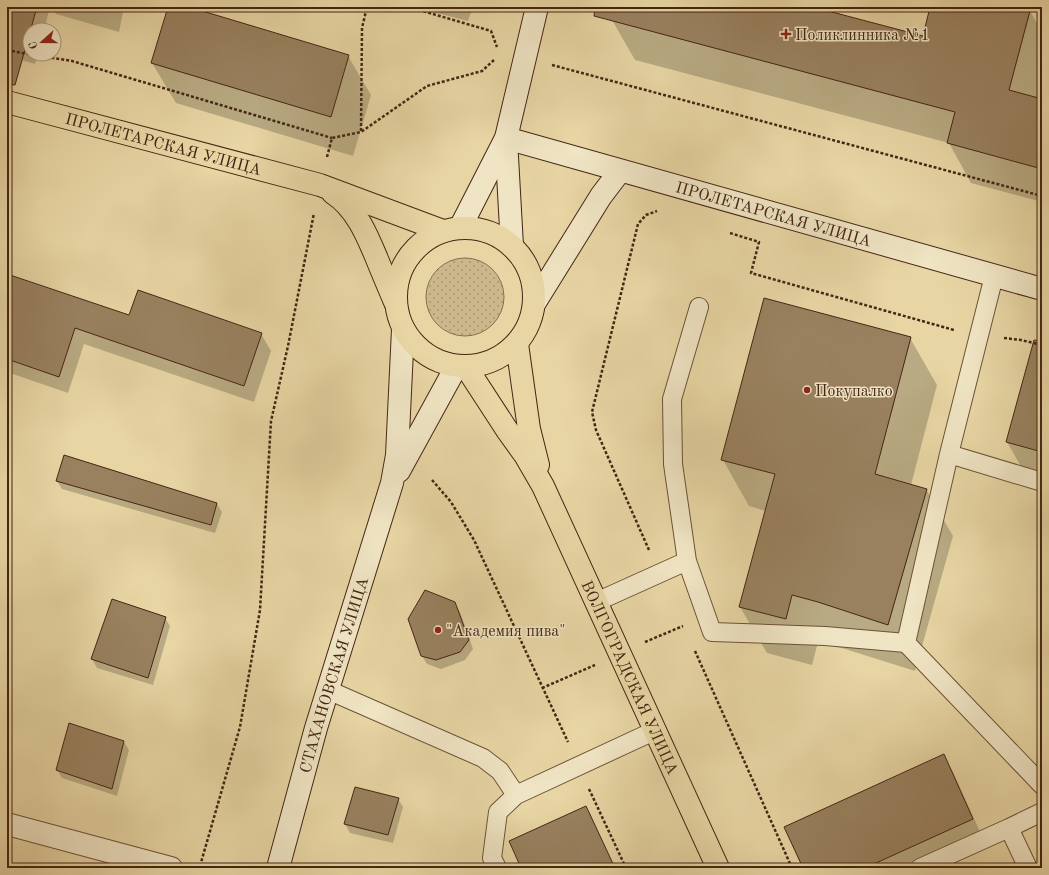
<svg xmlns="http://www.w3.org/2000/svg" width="1049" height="875" font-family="'Old Standard TT',serif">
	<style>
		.green { fill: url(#green-dots); stroke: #886e50 }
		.shadow { fill: #0003 }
		.building { fill: #99815f; stroke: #452515 }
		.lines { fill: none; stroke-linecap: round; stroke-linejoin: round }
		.lane-casing { stroke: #6e5138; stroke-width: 20 }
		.street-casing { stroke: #6e5138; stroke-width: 24 }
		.secondary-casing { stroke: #452515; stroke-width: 24 }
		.primary-casing { stroke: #452515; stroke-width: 24 }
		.path { stroke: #452515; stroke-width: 2.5; stroke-dasharray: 3 2; stroke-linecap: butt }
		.lane { stroke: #efe4c3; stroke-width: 18 }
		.street { stroke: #efe4c3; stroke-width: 22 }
		.secondary { stroke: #efe4c3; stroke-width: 22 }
		.primary { stroke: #e7d5a3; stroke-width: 22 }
		.poi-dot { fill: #8f2418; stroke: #efe4c3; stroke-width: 1.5 }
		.labels { text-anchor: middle; stroke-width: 3; stroke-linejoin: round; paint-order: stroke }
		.poi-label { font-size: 16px; fill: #452515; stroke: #efe4c3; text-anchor: start }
		.street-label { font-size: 16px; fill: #452515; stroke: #efe4c3 }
	</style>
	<defs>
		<pattern id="green-dots" width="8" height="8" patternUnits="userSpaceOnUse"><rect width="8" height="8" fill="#cbb78b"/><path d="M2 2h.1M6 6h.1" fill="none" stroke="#a79570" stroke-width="1.8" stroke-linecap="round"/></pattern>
	</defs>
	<rect width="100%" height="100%" fill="#e7d5a3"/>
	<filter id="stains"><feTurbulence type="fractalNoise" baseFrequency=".005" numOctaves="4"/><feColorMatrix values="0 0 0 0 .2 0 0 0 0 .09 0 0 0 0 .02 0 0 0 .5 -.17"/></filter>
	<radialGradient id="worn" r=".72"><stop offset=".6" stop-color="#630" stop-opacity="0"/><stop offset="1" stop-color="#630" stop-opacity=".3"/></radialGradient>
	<!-- green -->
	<path class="green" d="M426 297a39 39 0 1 1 78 0a39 39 0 1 1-78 0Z"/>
	<!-- shadow -->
	<path class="shadow" d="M 7,7 L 50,7 L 44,30 L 30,30 L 30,54 L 38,54 L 35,64 L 7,56 Z
		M 52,7 L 124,7 L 119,32 L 56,14 Z
		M 169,7 L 185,7 L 348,56 L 371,95 L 353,156 L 176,103 L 152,63 Z
		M 414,7 L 473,7 L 468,21 Z
		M 615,7 L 809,7 L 923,37 L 931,7 L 1016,7 L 1030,11 L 1042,32 L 1042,91 L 1040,100 L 1042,100 L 1042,202 L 971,183 L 949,143 L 635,60 L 612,20 Z
		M 7,275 L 130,316 L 261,334 L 271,351 L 254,402 L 84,344 L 68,393 L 7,372 Z
		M 910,338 L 937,385 L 911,485 L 926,489 L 953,536 L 915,671 L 845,649 L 818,642 L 812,665 L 767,653 L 740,607 L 766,511 L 749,506 L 723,460 Z
		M 1042,384 L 1042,485 L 1030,482 L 1007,442 Z
		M 57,481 L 217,504 L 222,512 L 215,533 L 62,489 Z
		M 455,603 L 460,612 L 473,649 L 465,660 L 441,669 L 427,664 L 422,656 Z
		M 165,618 L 170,626 L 153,685 L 97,668 L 92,659 Z
		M 124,742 L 129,750 L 117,796 L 62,778 L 57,770 Z
		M 943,755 L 953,772 L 982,836 L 911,868 L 804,868 Z
		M 356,788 L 398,799 L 403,807 L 393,843 L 350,833 L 345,824 Z
		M 586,807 L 591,815 L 615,868 L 522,868 Z"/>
	<!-- building -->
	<path class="building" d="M 7,7 L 37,7 L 15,85 L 7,84 Z
		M 168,7 L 189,7 L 349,55 L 331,117 L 151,63 Z
		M 595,7 L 813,7 L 923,36 L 930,7 L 1031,7 L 1009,90 L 1042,99 L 1042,169 L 947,143 L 955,112 L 594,16 Z
		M 7,274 L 129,315 L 138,290 L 262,333 L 244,386 L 75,328 L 59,377 L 7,359 Z
		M 764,298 L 911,337 L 875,474 L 927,489 L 888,625 L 818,602 L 792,595 L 786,619 L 739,607 L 775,474 L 721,460 Z
		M 1034,340 L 1042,341 L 1042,452 L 1006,442 Z
		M 64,455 L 217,503 L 211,525 L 56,481 Z
		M 425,590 L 455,602 L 469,640 L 460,652 L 436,660 L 421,656 L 408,619 Z
		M 112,599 L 166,617 L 148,678 L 91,659 Z
		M 69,723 L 124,741 L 112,789 L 56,770 Z
		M 944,754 L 973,819 L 865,868 L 803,868 L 784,827 Z
		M 355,787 L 399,798 L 388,835 L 344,824 Z
		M 586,806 L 615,868 L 521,868 L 509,841 Z"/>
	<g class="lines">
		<!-- lane casing -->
		<g class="lane-casing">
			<path id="lane" d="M 699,307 L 672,399 L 673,464 L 687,561 L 712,632 L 825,636 L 906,643 L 949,454 L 1042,482
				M 949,454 L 994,276
				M 596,602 L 687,561
				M 906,643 L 1042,785
				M 328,690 L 483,758 L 500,771 L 516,795
				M 1009,828 L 1042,812
				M 497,868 L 492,858 L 498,812 L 516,795 L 654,731
				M 920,868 L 1009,828 L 1028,868"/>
		</g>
		<!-- street casing -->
		<g class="street-casing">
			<path id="street" d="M 7,824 L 171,868"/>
		</g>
		<!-- secondary casing -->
		<g class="secondary-casing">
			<g id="secondary">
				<path id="s1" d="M 506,138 L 1042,289"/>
				<path d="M 506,139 L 512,246"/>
				<path d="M 460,228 L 506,138 L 537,7"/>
				<path d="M 534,304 L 601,196 L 620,171"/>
				<path d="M 399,471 L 456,367"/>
				<path id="s2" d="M 278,868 L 316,728 L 392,483 L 397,455 L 403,329"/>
			</g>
		</g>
		<!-- primary casing -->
		<g class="primary-casing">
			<g id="primary">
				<path id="s3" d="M 7,102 L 320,185 L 443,231"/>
				<path d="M 333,193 C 356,208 367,235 377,259 C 383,274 389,288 395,302"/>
				<circle cx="465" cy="297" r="69"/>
				<path d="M 517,344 L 529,429 L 538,465"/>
				<path id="s4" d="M 466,367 L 507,430 L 525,455 L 543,486 L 718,868"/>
			</g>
		</g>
		<!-- path -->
		<path class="path" d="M 409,7 L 491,31 L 497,47
			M 7,50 L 22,53 L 72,61 L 332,138
			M 552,65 L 1042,196
			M 361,131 L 362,28 L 367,7
			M 327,157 L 332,138 L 361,132 L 427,86 L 482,71 L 494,60
			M 730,233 L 759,242 L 751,273 L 954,330
			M 1004,338 L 1021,340 L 1042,345
			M 432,480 L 451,502 L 474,540 L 568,742
			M 649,550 L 596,430 L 592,412 L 638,224 L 646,215 L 657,211
			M 645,642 L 683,626
			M 695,651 L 792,868
			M 542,688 L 595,665
			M 589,789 L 626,868
			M 200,866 L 240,727 L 260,610 L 271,421 L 288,346 L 314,213"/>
		<!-- lane -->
		<use href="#lane" class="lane"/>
		<!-- street -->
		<use href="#street" class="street"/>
		<!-- secondary -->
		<use href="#secondary" class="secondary"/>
		<!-- primary -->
		<use href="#primary" class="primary"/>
	</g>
	<!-- markers -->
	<g class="poi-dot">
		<path d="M784 28h4v4h4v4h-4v4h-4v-4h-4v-4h4z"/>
		<circle cx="807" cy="390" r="4"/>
		<circle cx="438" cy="630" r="4"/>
	</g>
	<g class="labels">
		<!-- poi labels -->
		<g class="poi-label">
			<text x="795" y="40">Поликлинника №1</text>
			<text x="815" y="396">Покупалко</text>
			<text x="446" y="636">"Академия пива"</text>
		</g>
		<!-- street labels -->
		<g class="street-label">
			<text dy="6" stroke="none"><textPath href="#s3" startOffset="162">ПРОЛЕТАРСКАЯ УЛИЦА</textPath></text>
			<text dy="6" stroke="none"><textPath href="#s1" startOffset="278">ПРОЛЕТАРСКАЯ УЛИЦА</textPath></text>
			<text dy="6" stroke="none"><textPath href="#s2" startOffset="201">СТАХАНОВСКАЯ УЛИЦА</textPath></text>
			<text dy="6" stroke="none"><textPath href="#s4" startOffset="352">ВОЛГОГРАДСКАЯ УЛИЦА</textPath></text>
		</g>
	</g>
	<!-- margin -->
	<rect width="1049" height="875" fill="none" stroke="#e7d5a3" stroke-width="24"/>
	<rect x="8" y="8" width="1033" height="859" fill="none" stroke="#452515" stroke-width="2"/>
	<rect x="12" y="12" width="1025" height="851" fill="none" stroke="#452515"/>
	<!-- north arrow -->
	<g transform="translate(42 42) rotate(249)"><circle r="19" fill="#efe4c3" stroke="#ab987d"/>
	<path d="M0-3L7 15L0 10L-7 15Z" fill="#8f2418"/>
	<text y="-6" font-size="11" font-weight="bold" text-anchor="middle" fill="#452515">С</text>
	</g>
	<rect width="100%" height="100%" filter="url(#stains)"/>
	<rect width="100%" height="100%" fill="url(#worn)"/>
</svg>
